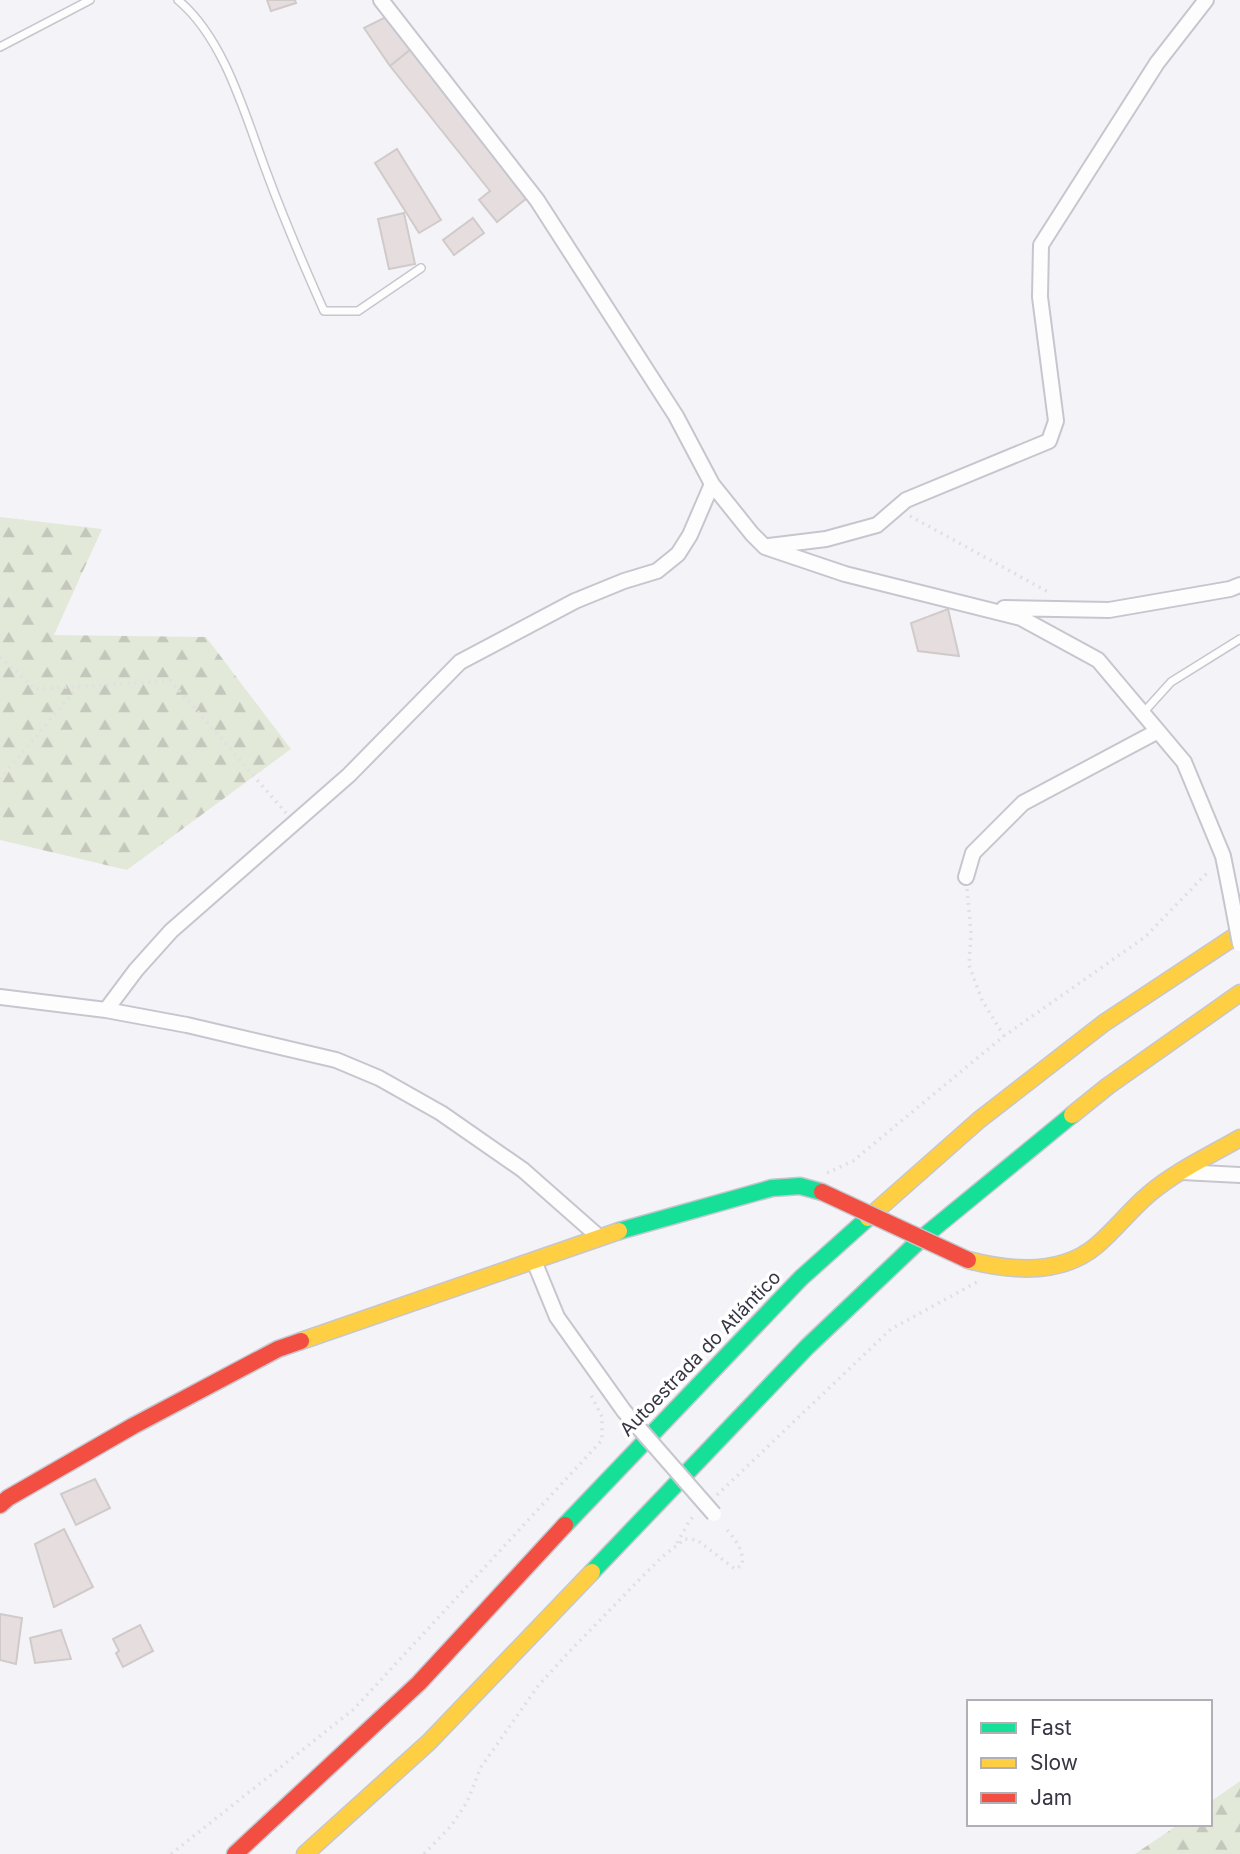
<svg xmlns="http://www.w3.org/2000/svg" width="1240" height="1854" font-family="Inter,sans-serif">
	<style>
		.forest { fill: url(#forest-firs) }
		.building { fill: #e6dede; stroke: #d1caca; stroke-width: 2 }
		.lines { fill: none; stroke-linecap: round; stroke-linejoin: round }
		.lane-casing { stroke: #c6c6ce; stroke-width: 10 }
		.street-casing { stroke: #c6c6ce; stroke-width: 18 }
		.fast-casing { stroke: #c6c6ce; stroke-width: 19 }
		.slow-casing { stroke: #c6c6ce; stroke-width: 19 }
		.jam-casing { stroke: #c6c6ce; stroke-width: 19 }
		.path { stroke: #e0e0e2; stroke-width: 3.5; stroke-dasharray: 2 5; stroke-linecap: butt }
		.lane { stroke: #fdfdfe; stroke-width: 7 }
		.street { stroke: #fdfdfe; stroke-width: 14 }
		.fast { stroke: #16e098; stroke-width: 16 }
		.slow { stroke: #ffcf43; stroke-width: 16 }
		.jam { stroke: #f24e42; stroke-width: 16 }
		.street-bridge-casing { stroke: #c6c6ce; stroke-width: 18; stroke-linecap: butt }
		.jam-bridge-casing { stroke: #c6c6ce; stroke-width: 19; stroke-linecap: butt }
		.street-bridge { stroke: #fdfdfe; stroke-width: 14 }
		.jam-bridge { stroke: #f24e42; stroke-width: 16 }
		.labels { text-anchor: middle; stroke-width: 7; stroke-linejoin: round; paint-order: stroke }
		.street-label { font-size: 19px; fill: #383645; stroke: #fff }
	</style>
	<defs>
		<pattern id="forest-firs" width="22" height="20" patternUnits="userSpaceOnUse" patternTransform="scale(1.75)"><rect width="22" height="20" fill="#e3e9d9"/><path d="M5 1l3.5 6h-7zM16 11l3.5 6h-7z" fill="#c4c8bc"/></pattern>
	</defs>
	<rect width="100%" height="100%" fill="#f4f4f8"/>
	<!-- forest -->
	<path class="forest" d="M 0,517 L 102,529 L 54,635 L 206,637 L 291,749 L 127,870 L 0,840 Z
		M 1240,1781 L 1240,1854 L 1135,1854 L 1179,1824 L 1210,1824 L 1210,1802 Z"/>
	<!-- building -->
	<path class="building" d="M 267,0 L 295,0 L 296,3 L 271,11 Z
		M 386,17 L 411,49 L 390,66 L 364,28 Z
		M 411,49 L 527,198 L 497,222 L 479,200 L 490,191 L 390,66 Z
		M 397,149 L 441,220 L 419,233 L 375,163 Z
		M 404,213 L 415,264 L 389,269 L 378,219 Z
		M 473,218 L 484,233 L 454,255 L 443,240 Z
		M 948,609 L 959,656 L 918,651 L 911,623 Z
		M 95,1479 L 110,1508 L 76,1525 L 61,1494 Z
		M 64,1529 L 93,1587 L 54,1607 L 35,1544 Z
		M 0,1614 L 22,1618 L 16,1664 L 0,1660 Z
		M 140,1625 L 153,1651 L 123,1667 L 116,1653 L 119,1651 L 113,1639 Z
		M 61,1630 L 71,1659 L 35,1663 L 30,1638 Z"/>
	<g class="lines">
		<!-- lane casing -->
		<g class="lane-casing">
			<path id="lane" d="M 178,0 C 226,40 246,119 268,176 C 285,222 304,266 324,311 L 358,311 L 421,268
				M 0,47 L 90,0
				M 1143,713 L 1171,682 L 1240,639"/>
		</g>
		<!-- street casing -->
		<g class="street-casing">
			<path id="street" d="M 381,0 L 537,200 L 676,416 L 712,484 L 752,534 L 765,547 L 845,574 L 1021,618 L 1098,660 L 1184,762 L 1223,856 L 1231,896
				M 769,546 L 826,539 L 877,525 L 906,500 L 1049,441 L 1056,421 L 1040,297 L 1041,245 L 1157,63 L 1206,0
				M 1004,608 L 1109,610 L 1230,589 L 1240,585
				M 966,877 L 973,853 L 1023,803 L 1158,731
				M 0,997 L 106,1010 L 187,1025 L 336,1060 L 379,1078 L 441,1113 L 523,1170 L 599,1237
				M 106,1010 L 136,970 L 171,931 L 349,775 L 460,662 L 575,601 L 624,581 L 657,571 L 678,554 L 690,535 L 712,484
				M 1182,1172 L 1240,1175
				M 534,1261 L 557,1317 L 624,1411"/>
		</g>
		<!-- fast casing -->
		<g class="fast-casing">
			<path id="fast" d="M 619,1231 L 772,1188 L 800,1186 L 822,1192
				M 565,1525 L 801,1278 L 868,1218
				M 592,1572 L 807,1347 L 922,1238 L 1072,1115"/>
		</g>
		<!-- slow casing -->
		<g class="slow-casing">
			<path id="slow" d="M 1072,1115 L 1108,1086 L 1240,993
				M 868,1218 L 979,1120 L 1104,1023 L 1240,933
				M 968,1260 C 1010,1271 1060,1276 1096,1246 C 1115,1230 1130,1210 1149,1194 C 1176,1171 1209,1156 1240,1138
				M 301,1341 L 619,1231
				M 305,1854 L 429,1742 L 592,1572"/>
		</g>
		<!-- jam casing -->
		<g class="jam-casing">
			<path id="jam" d="M 0,1505 L 8,1498 L 133,1426 L 278,1349 L 301,1341
				M 235,1854 L 419,1683 L 565,1525"/>
		</g>
		<!-- path -->
		<path class="path" d="M 910,516 L 1050,593
			M 0,657 L 35,689 L 171,681 L 286,813
			M 0,779 L 78,687
			M 967,889 L 971,933 L 969,965 L 982,1000 L 1004,1036
			M 827,1173 L 853,1161 L 1004,1036 L 1145,937 L 1209,871
			M 717,1495 L 891,1329 L 977,1282
			M 677,1543 L 690,1520 L 696,1514
			M 171,1854 L 354,1709 L 602,1440 L 602,1417 L 590,1393
			M 424,1854 L 451,1826 L 467,1802 L 481,1767 L 538,1686 L 568,1653 L 636,1583 L 662,1557 L 685,1539 L 697,1540 L 735,1569 L 742,1565 C 745,1550 733,1537 724,1526"/>
		<!-- lane -->
		<use href="#lane" class="lane"/>
		<!-- street -->
		<use href="#street" class="street"/>
		<!-- fast -->
		<use href="#fast" class="fast"/>
		<!-- slow -->
		<use href="#slow" class="slow"/>
		<!-- jam -->
		<use href="#jam" class="jam"/>
		<!-- street-bridge casing -->
		<g class="street-bridge-casing">
			<path id="street-bridge" d="M 1231,896 L 1240,944
				M 624,1411 L 714,1514"/>
		</g>
		<!-- jam-bridge casing -->
		<g class="jam-bridge-casing">
			<path id="jam-bridge" d="M 822,1192 L 968,1260"/>
		</g>
		<!-- street-bridge -->
		<use href="#street-bridge" class="street-bridge"/>
		<!-- jam-bridge -->
		<use href="#jam-bridge" class="jam-bridge"/>
	</g>
	<g class="labels">
		<!-- street labels -->
		<g class="street-label">
			<text transform="translate(700 1353) rotate(-46)" y="7">Autoestrada do Atlántico</text>
		</g>
	</g>
	<!-- legend -->
	<rect x="967" y="1700" width="245" height="126" fill="#ffffff" stroke="#afafb5" stroke-width="2"/>
	<rect x="981" y="1723" width="35" height="10" fill="#16e098" stroke="#afafb5" stroke-width="2"/>
	<text x="1030" y="1735" font-size="21" fill="#383645">Fast</text>
	<rect x="981" y="1758" width="35" height="10" fill="#ffcf43" stroke="#afafb5" stroke-width="2"/>
	<text x="1030" y="1770" font-size="21" fill="#383645">Slow</text>
	<rect x="981" y="1793" width="35" height="10" fill="#f24e42" stroke="#afafb5" stroke-width="2"/>
	<text x="1030" y="1805" font-size="21" fill="#383645">Jam</text>
</svg>
